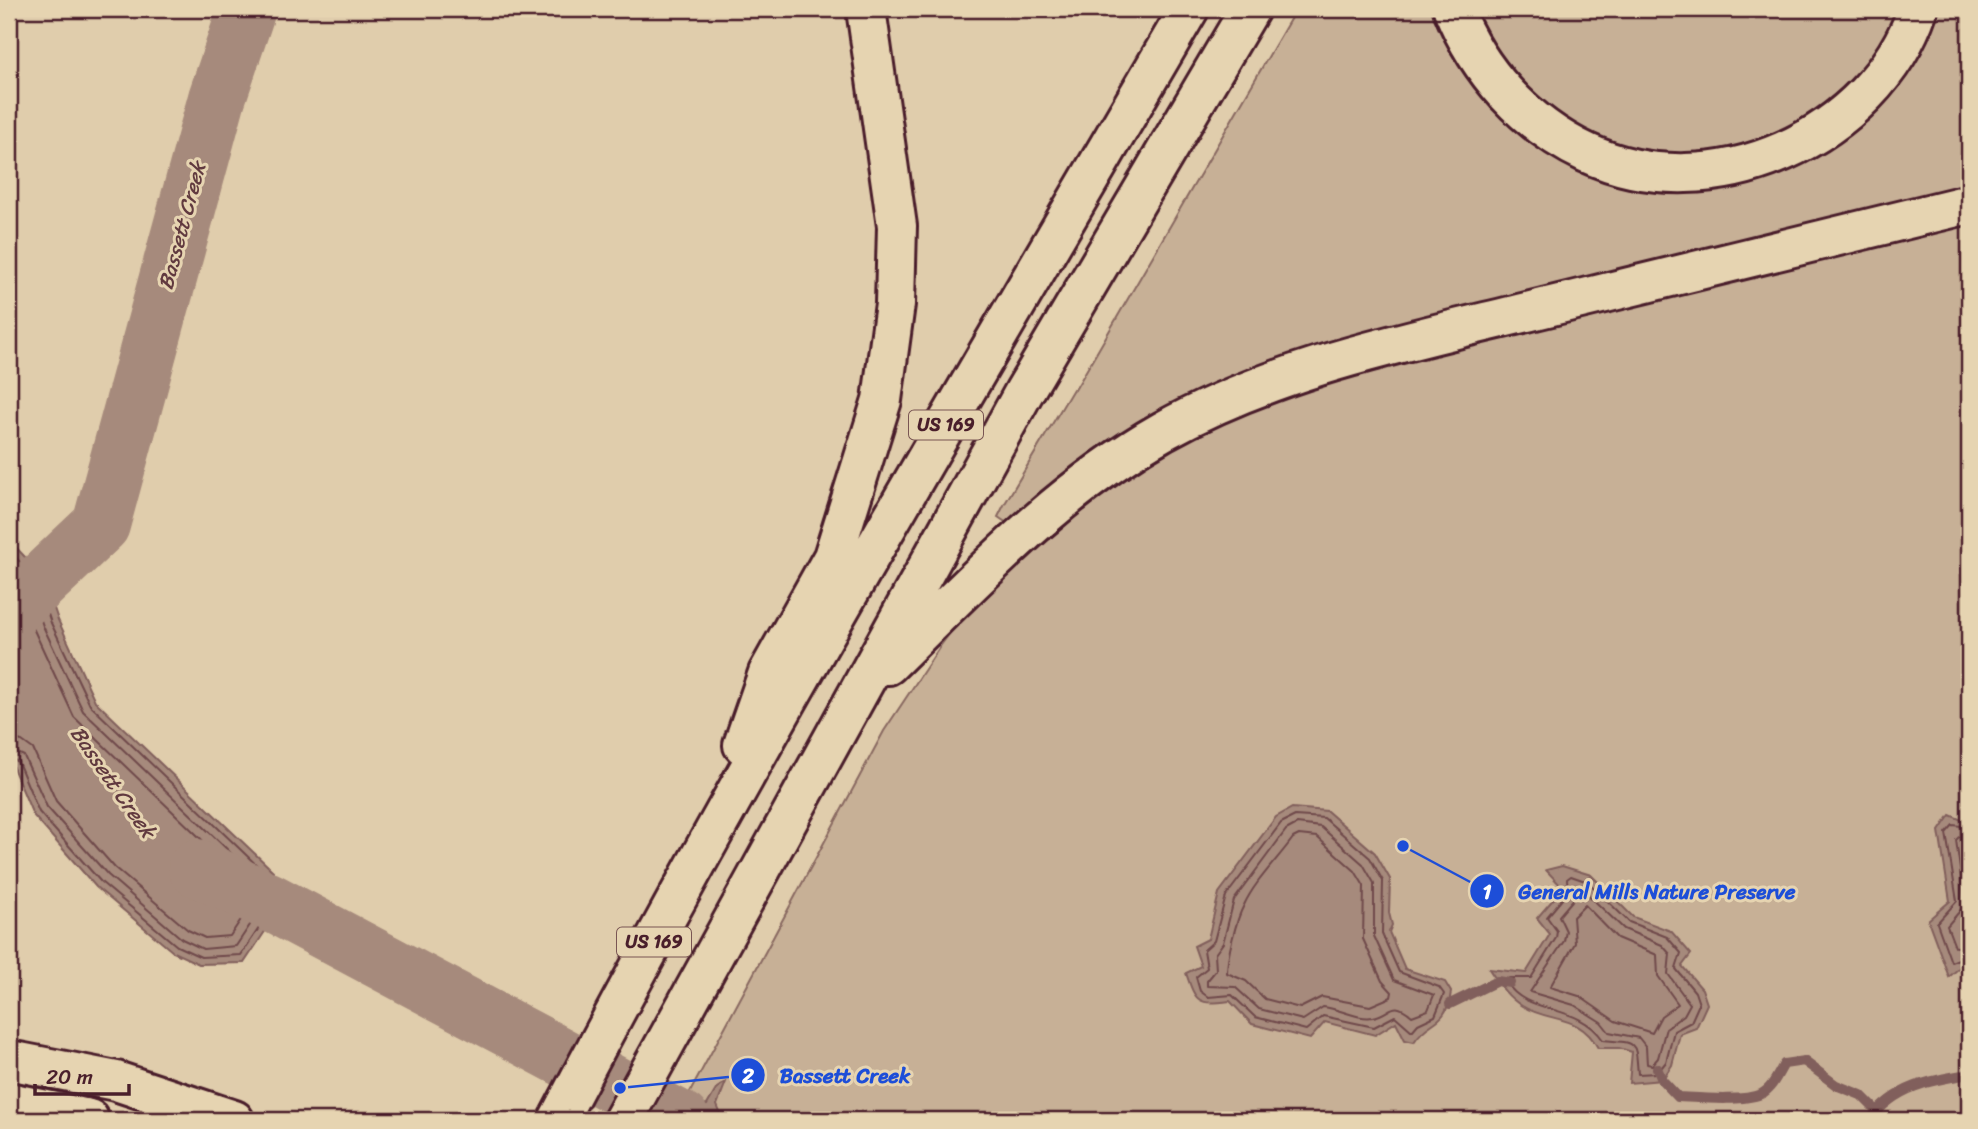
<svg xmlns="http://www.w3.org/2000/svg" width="1978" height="1129" font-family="Sriracha,sans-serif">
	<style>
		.green { fill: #c7b096; stroke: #886860; stroke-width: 2 }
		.water { fill: #a68a7b; stroke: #815f5b; stroke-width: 2 }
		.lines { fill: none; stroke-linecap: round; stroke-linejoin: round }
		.shore { stroke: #6f4a4b; stroke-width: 2 }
		.stream { stroke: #815f5b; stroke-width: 10 }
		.river { stroke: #a68a7b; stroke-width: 58 }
		.secondary-casing { stroke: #4a1f2b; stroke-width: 44 }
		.highway-casing { stroke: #4a1f2b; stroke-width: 44 }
		.secondary { stroke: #e6d4b1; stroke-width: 38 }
		.highway { stroke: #e6d4b1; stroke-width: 38 }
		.labels { text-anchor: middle; stroke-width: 6; stroke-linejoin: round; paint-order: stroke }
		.shield { fill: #e6d4b1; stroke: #795553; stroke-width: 2 }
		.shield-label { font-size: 18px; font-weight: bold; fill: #4a1f2b }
		.water-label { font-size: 21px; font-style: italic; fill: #613a3f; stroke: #e6d4b1 }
		.leader { fill: none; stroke: #1d4ed8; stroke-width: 2.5 }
		.callout-dot { fill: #1d4ed8; stroke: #e6d4b1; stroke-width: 2.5 }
		.mark-label { font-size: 21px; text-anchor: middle; font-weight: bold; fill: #fff }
		.callout-label { font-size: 21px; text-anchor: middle; font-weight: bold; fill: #1d4ed8; stroke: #e6d4b1; stroke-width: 6; stroke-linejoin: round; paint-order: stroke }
	</style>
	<rect width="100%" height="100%" fill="#e0cdac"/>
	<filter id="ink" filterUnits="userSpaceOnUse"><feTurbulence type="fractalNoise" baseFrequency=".0143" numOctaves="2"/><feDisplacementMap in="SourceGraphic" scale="14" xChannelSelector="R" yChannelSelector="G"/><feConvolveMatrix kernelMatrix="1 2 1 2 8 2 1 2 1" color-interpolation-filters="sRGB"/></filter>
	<g filter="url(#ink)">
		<!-- green -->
		<path class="green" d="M 1296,9 L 1438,9 L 1501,113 L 1745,184 L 1819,154 L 1867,119 L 1906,77 L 1937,9 L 1969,9 L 1969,191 L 1349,345 L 1010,525 L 998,517 L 1004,505 L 1073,389 L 1075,390 Z
			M 1471,9 L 1903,9 L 1874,63 L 1814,120 L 1704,158 L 1623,150 L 1561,120 L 1508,73 Z
			M 1969,220 L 1969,1120 L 675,1120 L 884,731 L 941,645 L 966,612 L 1028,550 L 1134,467 L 1222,422 L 1276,398 L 1381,367 Z"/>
		<!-- water -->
		<path class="water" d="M 9,540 L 43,576 L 58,620 L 95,701 L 273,871 L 268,927 L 244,963 L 199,964 L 173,952 L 96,887 L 33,815 L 9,758 Z
			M 1292,808 L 1327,811 L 1375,853 L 1390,879 L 1389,913 L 1392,925 L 1389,932 L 1405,969 L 1445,982 L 1451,992 C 1446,1028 1429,1018 1414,1042 L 1405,1040 L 1396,1022 L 1375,1035 L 1325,1022 L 1310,1039 L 1252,1024 L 1230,1001 C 1198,1005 1196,1003 1186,973 L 1201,966 L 1194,946 L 1208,939 L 1219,893 L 1276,817 Z
			M 1950,815 L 1964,821 L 1969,820 L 1969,959 L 1949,977 L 1928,920 L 1950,901 L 1939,831 Z
			M 1562,866 L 1591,875 L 1633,917 L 1671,931 L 1691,954 L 1682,966 L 1702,989 L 1707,1004 L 1696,1028 L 1680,1034 L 1672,1065 L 1662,1080 L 1629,1083 L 1632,1052 L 1619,1048 L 1598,1048 C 1580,1013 1549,1023 1522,1006 C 1507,997 1499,984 1489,969 L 1526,973 L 1550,934 L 1537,918 L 1563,888 L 1546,870 Z
			M 726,1082 L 717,1105 L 723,1120 L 682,1120 L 690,1106 L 707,1105 L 717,1088 Z"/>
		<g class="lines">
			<!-- shore -->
			<path class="shore" d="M 9,550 L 37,581 L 51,623 L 90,705 L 265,873 L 261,925 L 241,955 L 201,957 L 177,946 L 101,882 L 39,812 L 18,762 L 9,758
				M 9,563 L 29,585 L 43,626 L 83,711 L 256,877 L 252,922 L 236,946 L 203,949 L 182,939 L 108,875 L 47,807 L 24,756 L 9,749
				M 9,579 L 20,591 L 34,630 L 74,717 L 245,881 L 242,918 L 230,936 L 205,938 L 188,930 L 115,868 L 56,801 L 33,749 L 22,741 L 9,738
				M 1295,816 L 1324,818 L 1370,858 L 1383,881 L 1382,934 L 1399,972 L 1439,987 L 1444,994 L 1435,1016 L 1418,1024 L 1412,1031 L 1395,1016 L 1374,1027 L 1323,1016 L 1306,1030 L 1255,1017 L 1232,995 L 1208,997 L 1200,991 L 1196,977 L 1207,968 L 1204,950 L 1214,941 L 1226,896 L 1281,823 Z
				M 1297,824 L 1321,827 L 1363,864 L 1374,883 L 1374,936 L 1394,980 L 1434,995 L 1428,1010 L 1412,1016 C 1391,998 1392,1014 1373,1017 C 1358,1020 1338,1008 1323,1007 L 1303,1020 L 1259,1009 L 1235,987 L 1207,986 L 1207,981 L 1216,970 L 1215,954 L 1223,943 L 1234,900 L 1286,830 Z
				M 1969,827 L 1953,825 L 1946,833 L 1957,901 L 1937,923 L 1951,962 L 1969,955
				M 1299,835 L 1317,837 L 1355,871 L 1364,886 L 1363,939 L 1382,981 L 1392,992 L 1391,997 L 1370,1006 L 1322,997 L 1300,1008 L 1265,999 L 1246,981 L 1227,973 C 1227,957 1236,920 1244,905 C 1255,881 1278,859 1293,838 Z
				M 1969,836 L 1959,837 L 1956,840 L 1965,905 L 1947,926 L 1955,947 L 1969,946
				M 1571,876 L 1588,882 L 1629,922 L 1667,937 L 1681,953 L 1676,969 L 1695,992 L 1699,1004 L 1691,1022 L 1674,1031 L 1666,1062 L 1657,1073 L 1638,1074 C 1635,1041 1639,1043 1603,1040 C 1578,1002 1527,1016 1507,983 L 1509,978 L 1531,978 L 1556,938 L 1557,931 L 1547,917 L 1568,892 L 1567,879 Z
				M 1582,889 L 1624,929 L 1662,945 L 1670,954 L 1668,974 L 1690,1004 L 1684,1015 L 1666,1028 L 1658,1058 L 1652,1065 L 1647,1064 L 1646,1047 L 1639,1038 L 1609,1032 L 1601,1022 L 1574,1005 L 1530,992 L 1564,941 L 1566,931 L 1559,916 Z
				M 1585,905 L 1617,938 L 1657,955 L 1658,976 L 1678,1004 L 1661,1016 L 1652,1033 L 1615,1021 L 1579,996 L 1550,987 L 1575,943 L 1573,917 Z"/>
			<!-- stream -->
			<path class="stream" d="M 1450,1004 L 1497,981 L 1510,983
				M 1657,1068 L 1662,1080 L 1678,1097 C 1699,1098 1743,1102 1761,1094 C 1772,1089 1778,1074 1784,1064 L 1804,1061 L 1836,1085 L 1861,1095 L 1877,1111
				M 1870,1120 C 1895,1086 1931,1080 1969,1074"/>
			<!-- river -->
			<path class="river" d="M 9,612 L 101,525 L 217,98 L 247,9
				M 197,868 L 270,902 L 681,1120"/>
			<!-- secondary casing -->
			<g class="secondary-casing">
				<path id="secondary" d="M 9,1060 L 116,1081 L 234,1120
					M 9,1102 L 89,1119"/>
			</g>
			<!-- highway casing -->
			<g class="highway-casing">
				<path id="highway" d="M 1453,9 C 1478,71 1525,124 1587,153 C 1713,211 1874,138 1918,9
					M 888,665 C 975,580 1057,491 1163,431 C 1278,367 1409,341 1535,310 C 1680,275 1825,239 1969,204
					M 743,745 L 768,673 L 833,557 L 882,400 L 895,304 L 897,226 L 866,9
					M 52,1120 L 85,1118
					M 558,1120 C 756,743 974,377 1189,9
					M 623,1120 L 1024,392 L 1250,9"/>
			</g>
			<!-- secondary -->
			<use href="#secondary" class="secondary"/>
			<!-- highway -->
			<use href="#highway" class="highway"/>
		</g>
	</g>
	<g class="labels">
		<!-- shield labels -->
		<g class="shield">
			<rect x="909" y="410.5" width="74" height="29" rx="5"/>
			<rect x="617" y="927.5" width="74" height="29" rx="5"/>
		</g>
		<g class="shield-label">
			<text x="946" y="431">US 169</text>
			<text x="654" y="948">US 169</text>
		</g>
		<!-- water labels -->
		<g class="water-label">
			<text transform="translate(182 226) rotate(-75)" y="7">Bassett Creek</text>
			<text transform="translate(113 782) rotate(55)" y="7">Bassett Creek</text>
		</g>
	</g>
	<!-- callouts -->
	<path class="leader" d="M1403 846L1487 891M620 1088L748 1075"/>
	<g class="callout-dot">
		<circle cx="1403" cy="846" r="7"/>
		<circle cx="620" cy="1088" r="7"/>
		<circle cx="1487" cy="891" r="18"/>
		<circle cx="748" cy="1075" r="18"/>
	</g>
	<g class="mark-label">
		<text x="1487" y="899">1</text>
		<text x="748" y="1083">2</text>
	</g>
	<g class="callout-label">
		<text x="1657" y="899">General Mills Nature Preserve</text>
		<text x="845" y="1083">Bassett Creek</text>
	</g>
	<!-- margin -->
	<rect width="1978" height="1129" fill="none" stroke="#e6d4b1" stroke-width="35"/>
	<rect x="18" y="18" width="1943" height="1094" fill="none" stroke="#4a1f2b" stroke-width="2.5" filter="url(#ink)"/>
	<!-- scale -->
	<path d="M35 1084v10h94v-10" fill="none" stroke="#4a1f2b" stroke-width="3.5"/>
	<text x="46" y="1084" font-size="21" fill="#4a1f2b" stroke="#e6d4b1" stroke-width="5" paint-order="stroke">20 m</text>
</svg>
